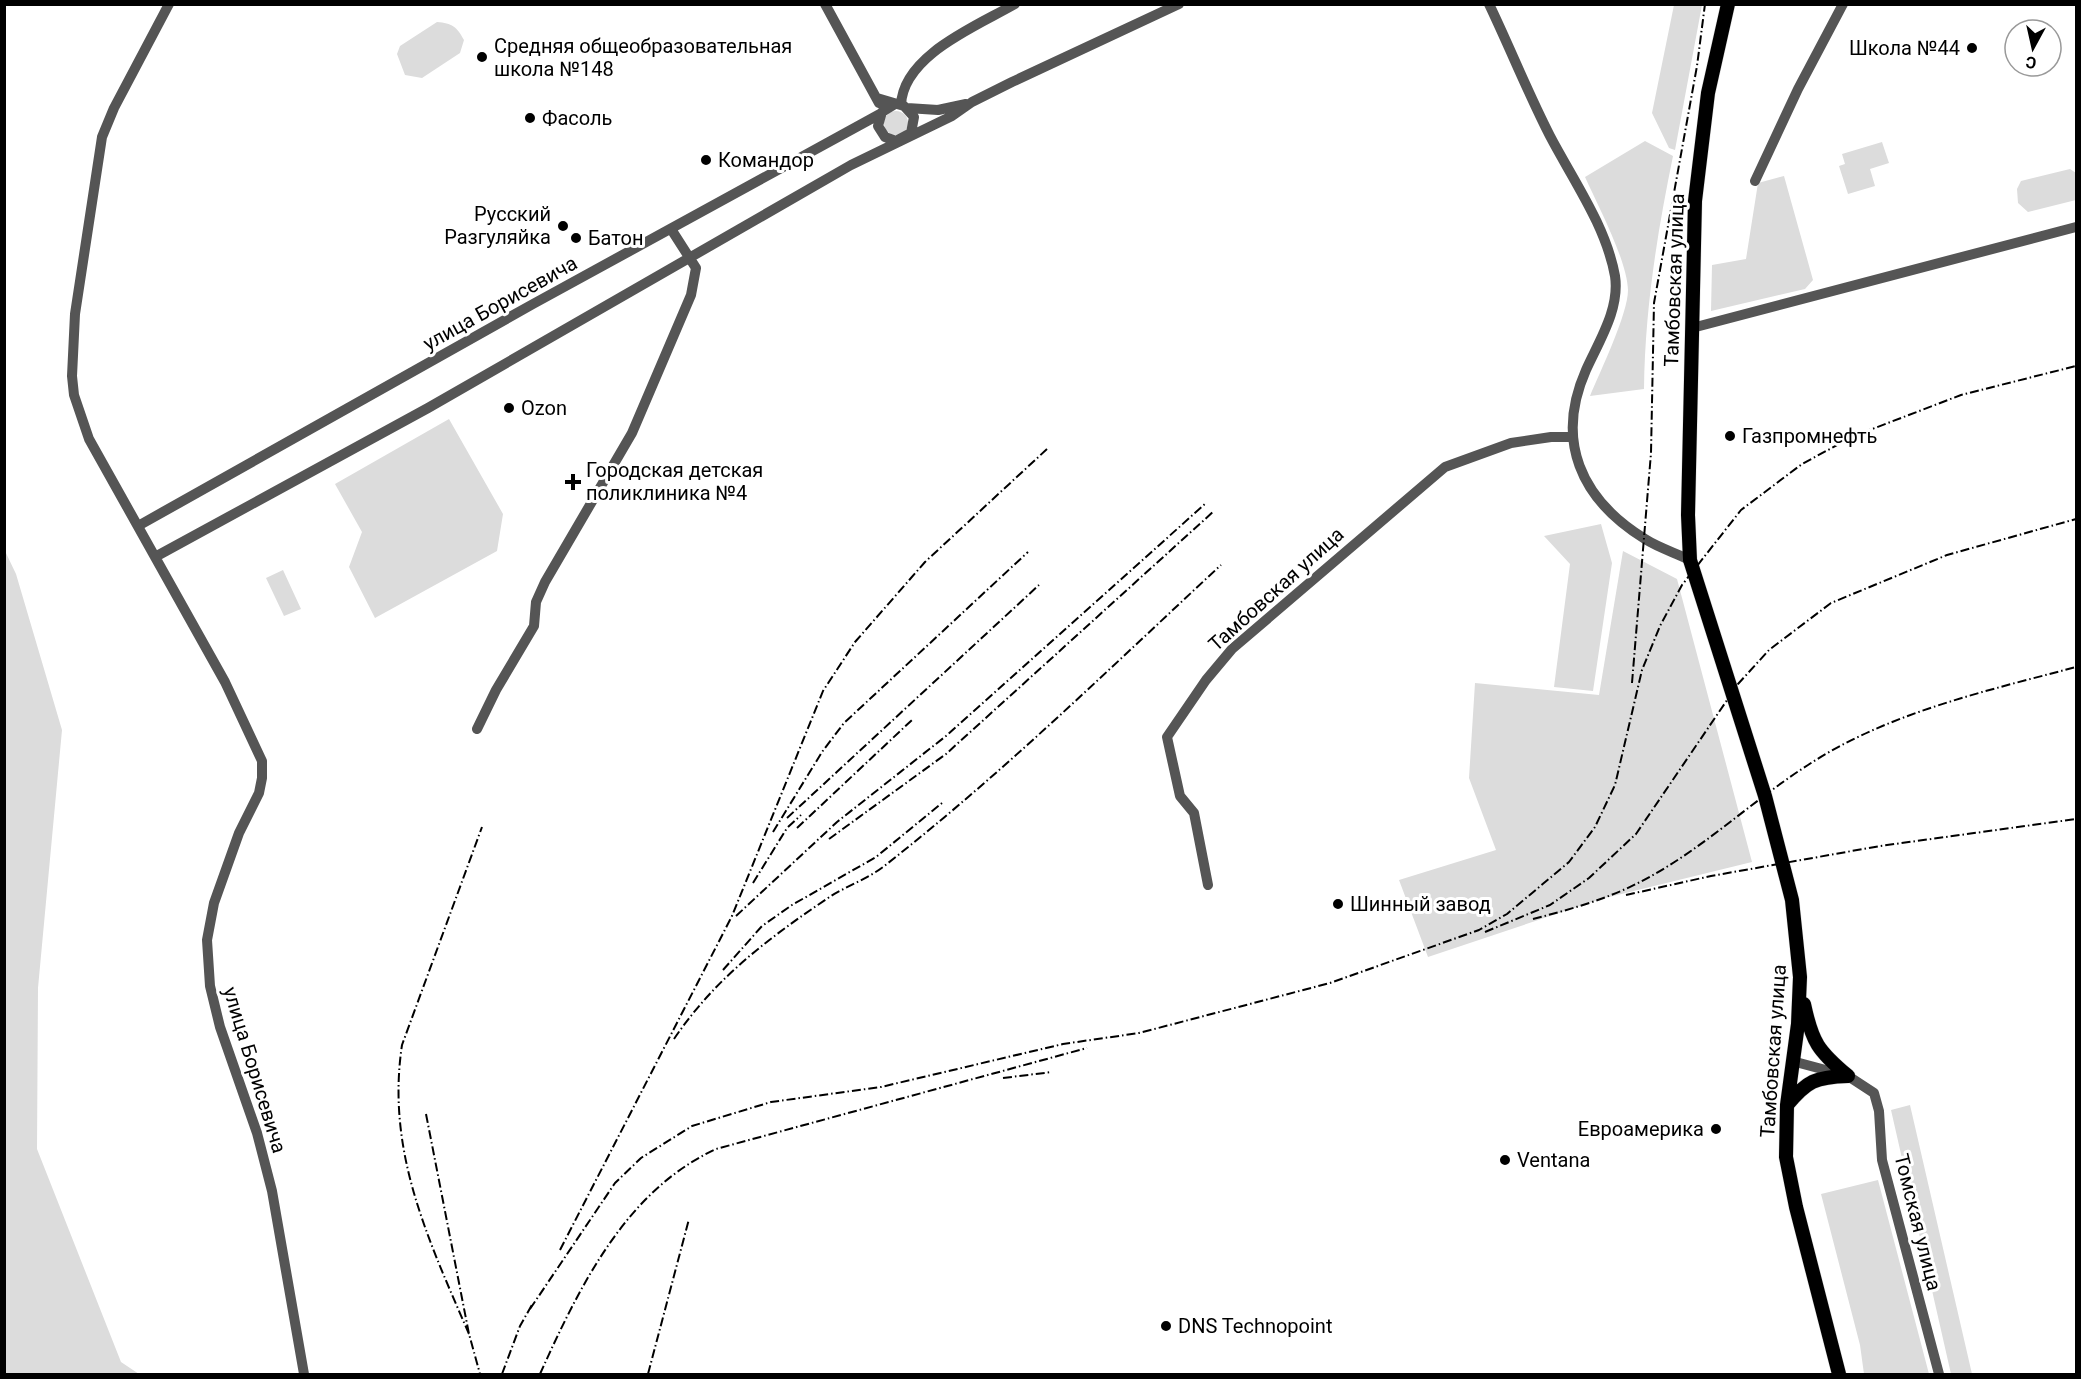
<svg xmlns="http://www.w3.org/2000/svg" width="2081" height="1379" font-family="Roboto,sans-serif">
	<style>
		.green { fill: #dcdcdc }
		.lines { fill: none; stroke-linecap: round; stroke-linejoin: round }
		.major-casing { stroke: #dbdbdb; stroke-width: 15 }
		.minor { stroke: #555; stroke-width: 10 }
		.major { stroke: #000; stroke-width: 14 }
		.rail { stroke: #000; stroke-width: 2; stroke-dasharray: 9 3 1.5 3; stroke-linecap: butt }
		.poi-dot { fill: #000; stroke: #fff; stroke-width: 2 }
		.labels { text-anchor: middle; stroke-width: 6; stroke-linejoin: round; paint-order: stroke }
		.poi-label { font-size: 20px; fill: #000; stroke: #fff; text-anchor: start }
		.street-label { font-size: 20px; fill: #000; stroke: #fff }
	</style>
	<rect width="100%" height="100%" fill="#fff"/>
	<!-- green -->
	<path class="green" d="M 1674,5 L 1702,5 L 1675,150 L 1669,148 L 1652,113 Z
		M 437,22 C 452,23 457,27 464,40 L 460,53 L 422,78 L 405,75 L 397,54 L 400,46 Z
		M884 123a12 12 0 1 1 24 0a12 12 0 1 1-24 0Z
		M 1645,141 L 1673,156 C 1657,234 1645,309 1644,389 L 1590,396 C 1600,372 1628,314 1628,290 C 1627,260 1598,206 1585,177 Z
		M 1882,142 L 1889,163 L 1870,169 L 1875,186 L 1848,194 L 1839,166 L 1845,164 L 1842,154 Z
		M 2070,169 L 2076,173 L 2076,200 L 2028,212 L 2018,203 L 2017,189 L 2021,181 Z
		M 1784,176 L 1813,280 L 1805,289 L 1711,311 L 1712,265 L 1746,259 L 1758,183 Z
		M 449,419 L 503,514 L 497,551 L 375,618 L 349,567 L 362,532 L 335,484 Z
		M 1601,524 L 1612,563 L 1593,691 L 1554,687 L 1570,564 L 1544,536 Z
		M 5,551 L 16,574 L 62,730 L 38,988 L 37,1149 L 121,1362 L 139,1374 L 5,1374 Z
		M 1623,551 L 1677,579 L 1752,862 L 1601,899 L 1428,957 L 1399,880 L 1496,850 L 1469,778 L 1475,683 L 1599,695 Z
		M 283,570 L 301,609 L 284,616 L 266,578 Z
		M 1910,1105 L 1972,1374 L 1951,1374 L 1891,1110 Z
		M 1878,1180 L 1929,1374 L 1864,1374 L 1860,1345 L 1821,1194 Z"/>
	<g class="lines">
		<!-- major casing -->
		<g class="major-casing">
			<path id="major" d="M 1728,4 L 1708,93 L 1695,201 L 1688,515 L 1690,560 L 1765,796 L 1792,900 L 1800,977 L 1798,1024 L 1787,1105 L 1786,1157 L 1796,1207 L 1839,1374
				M 1804,1004 C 1812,1042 1818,1051 1848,1076
				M 1787,1105 C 1807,1081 1815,1077 1848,1076"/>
		</g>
		<!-- minor -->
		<path class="minor" d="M 169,4 L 114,108 L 102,137 L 75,314 L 72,376 L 74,395 L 89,439 L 225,682 L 262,761 L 262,778 L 259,793 L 239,833 L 214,903 L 207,940 L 210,986 L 220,1027 L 257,1133 L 272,1191 L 304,1374
			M 825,4 L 879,103
			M 1489,4 C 1510,48 1528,93 1550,136 C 1573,180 1606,226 1615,276 C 1620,309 1599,341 1586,370 C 1555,440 1580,499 1645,539 C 1659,548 1676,553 1690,560
			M 877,98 L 904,106 L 914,117 L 911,133 L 896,141 L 885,137 L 878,126 L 882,112 L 895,104
			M 901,105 C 903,55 977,26 1015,4
			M 907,108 L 938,110 L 966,104
			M 1755,181 L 1798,89 L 1843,4
			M 1692,328 L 2076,227
			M 138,526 L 533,304 L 880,114
			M 155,557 L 428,408 L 851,165 L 952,116 L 972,102 L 1012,82 L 1179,4
			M 477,729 L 496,690 L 534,626 L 536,602 L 545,582 L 632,433 L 691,295 L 696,268 L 671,229
			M 1208,885 L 1194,813 L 1180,796 L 1167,737 L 1206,680 L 1232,649 L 1445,467 L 1511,443 L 1551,437 L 1572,437
			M 1792,1061 L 1848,1076 L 1874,1093 L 1879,1111 L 1882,1160 L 1939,1374"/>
		<!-- major -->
		<use href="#major" class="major"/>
		<!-- rail -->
		<path class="rail" d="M 1632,683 L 1651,453 L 1654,303 L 1697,66 L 1705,4
			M 787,818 L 1039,585
			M 797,828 L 913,719
			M 773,832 L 822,752 L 844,723 L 1028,552
			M 829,839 L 946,754 L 1214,511
			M 753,883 L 787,828 L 801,815
			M 1626,895 L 1711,876 L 1880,846 L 2076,819
			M 736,916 L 837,822 L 946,736 L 1205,504
			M 1533,919 C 1568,910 1604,900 1636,884 C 1699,853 1750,802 1808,765 C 1887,713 1986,691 2076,667
			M 1485,932 L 1550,905 L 1589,878 L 1636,834 L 1738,684 L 1769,650 L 1831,603 L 1947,555 L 2076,519
			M 723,970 L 762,926 L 792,905 L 876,857 L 942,803
			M 674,1039 C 716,977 770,937 831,896 C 847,886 867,879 883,867 C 1002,774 1110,668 1221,565
			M 1003,1078 L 1052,1072
			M 426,1114 L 469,1334 L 480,1374
			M 560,1250 L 732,916 L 823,691 L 855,642 L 925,562 L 1047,449
			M 530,1309 L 615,1183 L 641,1158 L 692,1126 L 771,1102 L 881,1087 L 1063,1044 L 1139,1033 L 1330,983 L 1479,930 L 1507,914 L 1569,862 L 1595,827 L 1615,785 L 1642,670 L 1660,626 L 1682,585 L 1741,510 L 1802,464 L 1854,436 L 1961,395 L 2076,366
			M 469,1334 C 428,1239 386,1151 402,1045 L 482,827
			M 502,1374 L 520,1326 L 533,1303
			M 540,1374 C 579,1288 625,1191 716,1149 L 1087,1048
			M 648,1374 L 689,1219"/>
	</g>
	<!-- markers -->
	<g class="poi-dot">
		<circle cx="1972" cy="48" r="6"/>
		<circle cx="482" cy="57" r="6"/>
		<circle cx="530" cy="118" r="6"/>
		<circle cx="706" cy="160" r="6"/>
		<circle cx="563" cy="226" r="6"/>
		<circle cx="576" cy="238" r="6"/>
		<circle cx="509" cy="408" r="6"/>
		<circle cx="1730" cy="436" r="6"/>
		<path d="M570 473h6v6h6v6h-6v6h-6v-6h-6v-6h6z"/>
		<circle cx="1338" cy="904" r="6"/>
		<circle cx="1716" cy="1129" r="6"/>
		<circle cx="1505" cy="1160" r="6"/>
		<circle cx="1166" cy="1326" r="6"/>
	</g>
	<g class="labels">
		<!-- poi labels -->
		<g class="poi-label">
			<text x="494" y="53">Средняя общеобразовательная<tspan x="494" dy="23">школа №148</tspan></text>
			<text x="1960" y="55" text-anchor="end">Школа №44</text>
			<text x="542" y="125">Фасоль</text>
			<text x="718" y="167">Командор</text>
			<text x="551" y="221" text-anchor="end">Русский<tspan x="551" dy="23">Разгуляйка</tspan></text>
			<text x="588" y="245">Батон</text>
			<text x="521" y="415">Ozon</text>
			<text x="1742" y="443">Газпромнефть</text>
			<text x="586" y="477">Городская детская<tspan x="586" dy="23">поликлиника №4</tspan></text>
			<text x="1350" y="911">Шинный завод</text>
			<text x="1704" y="1136" text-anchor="end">Евроамерика</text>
			<text x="1517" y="1167">Ventana</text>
			<text x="1178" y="1333">DNS Technopoint</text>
		</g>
		<!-- street labels -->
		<g class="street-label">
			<text transform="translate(1674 280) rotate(-88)" y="7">Тамбовская улица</text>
			<text transform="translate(500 303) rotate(-29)" y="7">улица Борисевича</text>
			<text transform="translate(1276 589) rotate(-42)" y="7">Тамбовская улица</text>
			<text transform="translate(1773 1051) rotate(-86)" y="7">Тамбовская улица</text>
			<text transform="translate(255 1070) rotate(73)" y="7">улица Борисевича</text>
			<text transform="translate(1918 1222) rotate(76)" y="7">Томская улица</text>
		</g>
	</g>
	<!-- border -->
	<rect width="2081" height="1379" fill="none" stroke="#000000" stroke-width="12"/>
	<!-- north arrow -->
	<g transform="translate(2033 48) rotate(188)"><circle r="28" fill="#ffffff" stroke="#999999" stroke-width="1.5"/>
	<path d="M0-4.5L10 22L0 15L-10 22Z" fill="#000000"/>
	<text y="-9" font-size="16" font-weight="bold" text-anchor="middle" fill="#000000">С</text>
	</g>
</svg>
